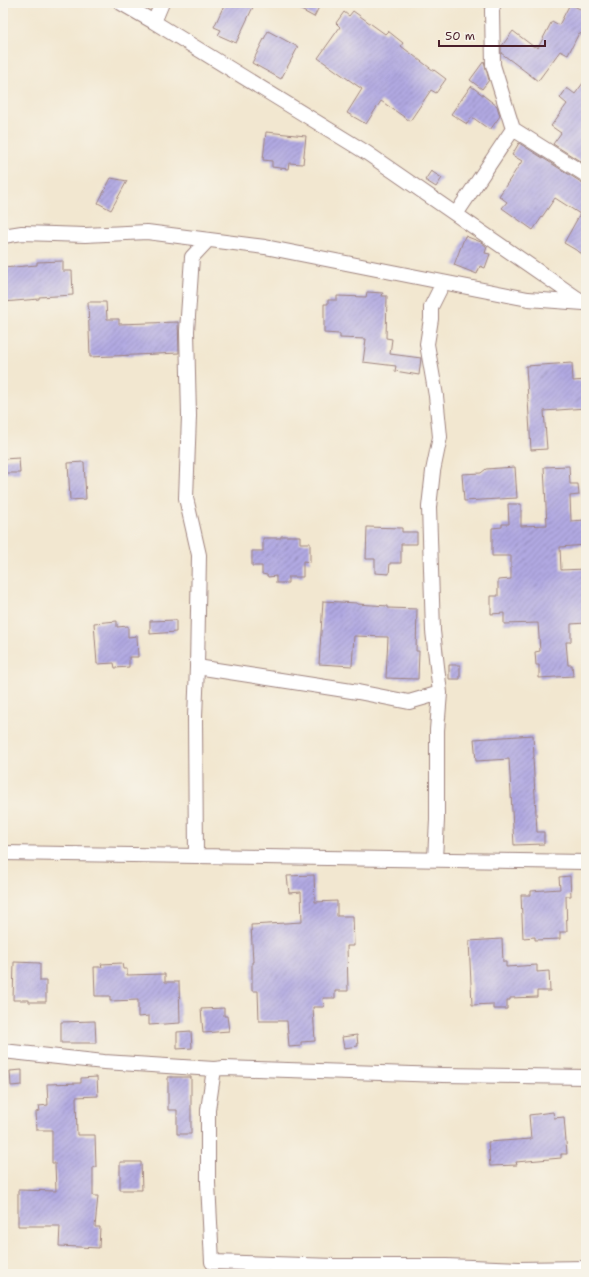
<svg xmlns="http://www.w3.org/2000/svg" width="589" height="1277" font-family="'Shantell Sans',sans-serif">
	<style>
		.building { fill: url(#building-hatch) }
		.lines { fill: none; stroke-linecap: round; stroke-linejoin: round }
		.street-casing { stroke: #9e837e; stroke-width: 16 }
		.street { stroke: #fff; stroke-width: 14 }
	</style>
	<defs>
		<pattern id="building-hatch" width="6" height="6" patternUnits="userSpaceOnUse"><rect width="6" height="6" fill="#b1a9e2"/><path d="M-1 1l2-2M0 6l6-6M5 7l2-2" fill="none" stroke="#9289b7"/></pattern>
	</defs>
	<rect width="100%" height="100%" fill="#f7f3e8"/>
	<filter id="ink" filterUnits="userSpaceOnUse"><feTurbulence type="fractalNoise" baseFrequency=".025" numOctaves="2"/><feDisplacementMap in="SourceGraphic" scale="8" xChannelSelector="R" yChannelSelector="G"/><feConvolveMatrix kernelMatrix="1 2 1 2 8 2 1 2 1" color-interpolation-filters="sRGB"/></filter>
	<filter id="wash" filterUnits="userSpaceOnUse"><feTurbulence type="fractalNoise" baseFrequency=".012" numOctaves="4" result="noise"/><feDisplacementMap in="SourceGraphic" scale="16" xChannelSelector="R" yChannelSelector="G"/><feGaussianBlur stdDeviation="0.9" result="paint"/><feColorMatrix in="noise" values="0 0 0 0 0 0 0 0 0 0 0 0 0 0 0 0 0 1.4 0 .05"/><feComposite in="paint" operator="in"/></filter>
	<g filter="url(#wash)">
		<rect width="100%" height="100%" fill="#f2e7d0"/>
		<g id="blocks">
			<!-- building -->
			<path class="building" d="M 225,3 L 244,3 L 253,7 L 236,43 L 218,35 L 221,30 L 214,27 Z
				M 288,3 L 321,3 L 314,17 Z
				M 570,4 L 586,12 L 586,36 L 582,33 L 581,34 L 579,33 L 568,55 L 560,51 L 538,81 L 501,53 L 501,47 L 513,31 L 534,47 L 536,45 L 538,48 L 552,21 L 559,25 Z
				M 353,11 L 385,34 L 388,31 L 403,43 L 401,46 L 434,71 L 434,70 L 446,79 L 436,93 L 431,90 L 410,121 L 381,101 L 366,124 L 347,113 L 362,89 L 318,58 L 340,27 L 336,23 L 344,12 L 349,16 Z
				M 268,31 L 298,47 L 281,79 L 252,63 Z
				M 484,61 L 489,80 L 482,89 L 470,80 Z
				M 586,79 L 586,165 L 553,144 L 561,133 L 551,126 L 567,104 L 560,98 L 567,88 L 575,94 Z
				M 471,86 L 497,106 L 500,116 L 490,130 L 472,117 L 467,124 L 451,114 Z
				M 266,132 L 306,136 L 303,164 L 289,163 L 288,169 L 272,167 L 272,161 L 263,160 Z
				M 519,143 L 581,182 L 586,183 L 586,256 L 564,243 L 580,214 L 555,198 L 533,230 L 502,208 L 507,202 L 499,196 L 522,161 L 512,155 Z
				M 431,171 L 442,178 L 436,187 L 425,180 Z
				M 111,178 L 127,181 L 111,210 L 98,203 Z
				M 465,236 L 481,242 L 487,247 L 485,253 L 490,254 L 485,268 L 480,266 L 477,274 L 454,265 Z
				M 63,261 L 63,271 L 72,271 L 73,295 L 39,297 L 39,299 L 3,302 L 3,268 L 37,265 L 37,262 Z
				M 367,292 L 383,293 L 382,296 L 387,296 L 386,338 L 392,339 L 390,354 L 421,358 L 419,375 L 395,371 L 396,366 L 363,362 L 366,339 L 340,338 L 340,334 L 324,333 L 324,304 L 328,304 L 328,300 L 337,300 L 337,296 L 366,297 Z
				M 88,302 L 106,302 L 107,319 L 119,319 L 119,324 L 178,322 L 179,353 L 90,357 Z
				M 572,363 L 573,381 L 586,380 L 586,408 L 544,411 L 547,449 L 531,450 L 526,366 Z
				M 19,458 L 20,473 L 3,473 L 3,459 Z
				M 84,462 L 86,499 L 70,500 L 68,463 Z
				M 569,466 L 570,484 L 578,484 L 579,495 L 570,496 L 571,521 L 586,520 L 586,545 L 560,547 L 561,570 L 586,569 L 586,623 L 571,624 L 571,642 L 566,642 L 568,665 L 572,665 L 573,676 L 539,678 L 539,665 L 536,665 L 535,652 L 540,651 L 538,623 L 504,624 L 504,613 L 491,614 L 491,596 L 498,596 L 498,580 L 511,579 L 511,556 L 492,556 L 492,528 L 502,527 L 502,524 L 509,524 L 508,504 L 521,504 L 521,526 L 547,525 L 544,467 Z
				M 515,467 L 517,498 L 464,501 L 462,474 L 481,473 L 486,469 Z
				M 367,527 L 402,528 L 402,532 L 417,532 L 417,544 L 401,544 L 401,563 L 390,563 L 389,574 L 375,573 L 375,559 L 366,559 Z
				M 281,536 L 300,536 L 300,543 L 310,543 L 310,562 L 303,561 L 303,577 L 288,577 L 288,583 L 276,583 L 276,576 L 268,577 L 267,575 L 262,574 L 262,566 L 252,566 L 252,551 L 263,551 L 263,538 L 281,538 Z
				M 323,601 L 357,603 L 357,604 L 388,606 L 388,608 L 417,609 L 416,651 L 419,651 L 418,679 L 386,678 L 388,637 L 354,636 L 352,666 L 319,664 Z
				M 176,620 L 176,632 L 150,634 L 150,621 Z
				M 117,621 L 117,627 L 128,626 L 128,637 L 137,636 L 138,657 L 129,657 L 129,667 L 115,668 L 114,663 L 97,664 L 94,623 Z
				M 449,665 L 460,665 L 460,679 L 449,679 Z
				M 533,735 L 534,757 L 533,758 L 537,832 L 544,832 L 544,844 L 514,845 L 509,759 L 476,761 L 474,739 Z
				M 314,875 L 315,902 L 337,901 L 337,916 L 353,916 L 354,946 L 347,946 L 348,991 L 335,991 L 335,998 L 323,998 L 324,1007 L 313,1007 L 315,1041 L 301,1042 L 301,1046 L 289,1047 L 287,1021 L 259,1021 L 258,991 L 252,991 L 252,962 L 253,962 L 251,925 L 302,922 L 301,892 L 289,893 L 287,876 Z
				M 570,876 L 571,896 L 566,896 L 567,932 L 560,932 L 560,939 L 535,940 L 535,937 L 523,938 L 521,895 L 531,895 L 531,891 L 560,889 L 559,877 Z
				M 502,939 L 503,962 L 506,962 L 506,967 L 537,965 L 537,972 L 549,971 L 550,991 L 537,991 L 537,997 L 510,998 L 510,1000 L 507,1000 L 507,1009 L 493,1009 L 493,1004 L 472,1005 L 469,941 Z
				M 14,962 L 40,963 L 40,981 L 46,981 L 46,1002 L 29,1002 L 29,1000 L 13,1000 Z
				M 122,963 L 123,969 L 127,969 L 127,975 L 165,974 L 165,982 L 179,982 L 180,1023 L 149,1025 L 149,1016 L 138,1017 L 138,1000 L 110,1001 L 110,996 L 95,996 L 94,967 L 102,967 L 101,964 Z
				M 224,1008 L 224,1016 L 227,1016 L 229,1031 L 203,1033 L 201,1009 Z
				M 95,1021 L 96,1043 L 61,1043 L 61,1022 Z
				M 191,1031 L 192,1048 L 177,1049 L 177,1032 Z
				M 357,1035 L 358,1046 L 344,1048 L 342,1037 Z
				M 22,1070 L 22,1085 L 11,1086 L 10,1071 Z
				M 97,1077 L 98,1096 L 76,1097 L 77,1135 L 95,1135 L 96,1167 L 93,1167 L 93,1196 L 98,1196 L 95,1227 L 100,1227 L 99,1248 L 59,1246 L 60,1226 L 18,1226 L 18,1190 L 56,1191 L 55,1163 L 52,1163 L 52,1130 L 37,1130 L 36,1112 L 40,1111 L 39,1106 L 48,1105 L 47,1084 L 81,1083 L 81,1078 Z
				M 168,1077 L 191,1077 L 191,1134 L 177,1134 L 177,1110 L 168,1110 Z
				M 553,1112 L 554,1118 L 564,1117 L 567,1154 L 561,1154 L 561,1158 L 516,1162 L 517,1165 L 490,1166 L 488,1142 L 531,1139 L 529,1115 Z
				M 120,1162 L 141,1162 L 142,1190 L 120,1190 Z"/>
		</g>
	</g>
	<g filter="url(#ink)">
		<use href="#blocks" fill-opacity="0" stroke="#9e837e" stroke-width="1"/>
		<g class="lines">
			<!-- street casing -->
			<g class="street-casing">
				<path id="street" d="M 121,3 L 154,22
					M 162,3 L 154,22 L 367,153 L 584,303
					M 494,3 L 492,10 L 493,65 L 513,129
					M 456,214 L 513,129 L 586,175
					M 3,236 L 22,233 L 85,235 L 147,232 L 265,247 L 528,299 L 584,303
					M 197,667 L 358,692 L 409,702 L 440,693
					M 3,853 L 586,862
					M 196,856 L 195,717 L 197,667 L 199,555 L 186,498 L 189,416 L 187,331 L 192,257 L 208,240
					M 435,859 L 437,820 L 437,730 L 440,693 L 433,631 L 429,507 L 433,471 L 440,437 L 436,396 L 427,344 L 431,319 L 431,307 L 443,283
					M 3,1051 L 104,1062 L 214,1069 L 224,1068 L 443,1075 L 586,1077
					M 214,1069 L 208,1110 L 208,1183 L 212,1262 L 334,1266 L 446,1266 L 518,1269 L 586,1268"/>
			</g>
			<!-- street -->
			<use href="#street" class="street"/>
		</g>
	</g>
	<!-- margin -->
	<rect width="589" height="1277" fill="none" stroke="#f7f3e8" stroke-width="16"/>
	<!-- scale -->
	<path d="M439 40v6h106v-6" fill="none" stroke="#4a1f2b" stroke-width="2"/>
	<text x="445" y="40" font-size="12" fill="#4a1f2b" stroke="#f7f3e8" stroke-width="3" paint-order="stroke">50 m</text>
</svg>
